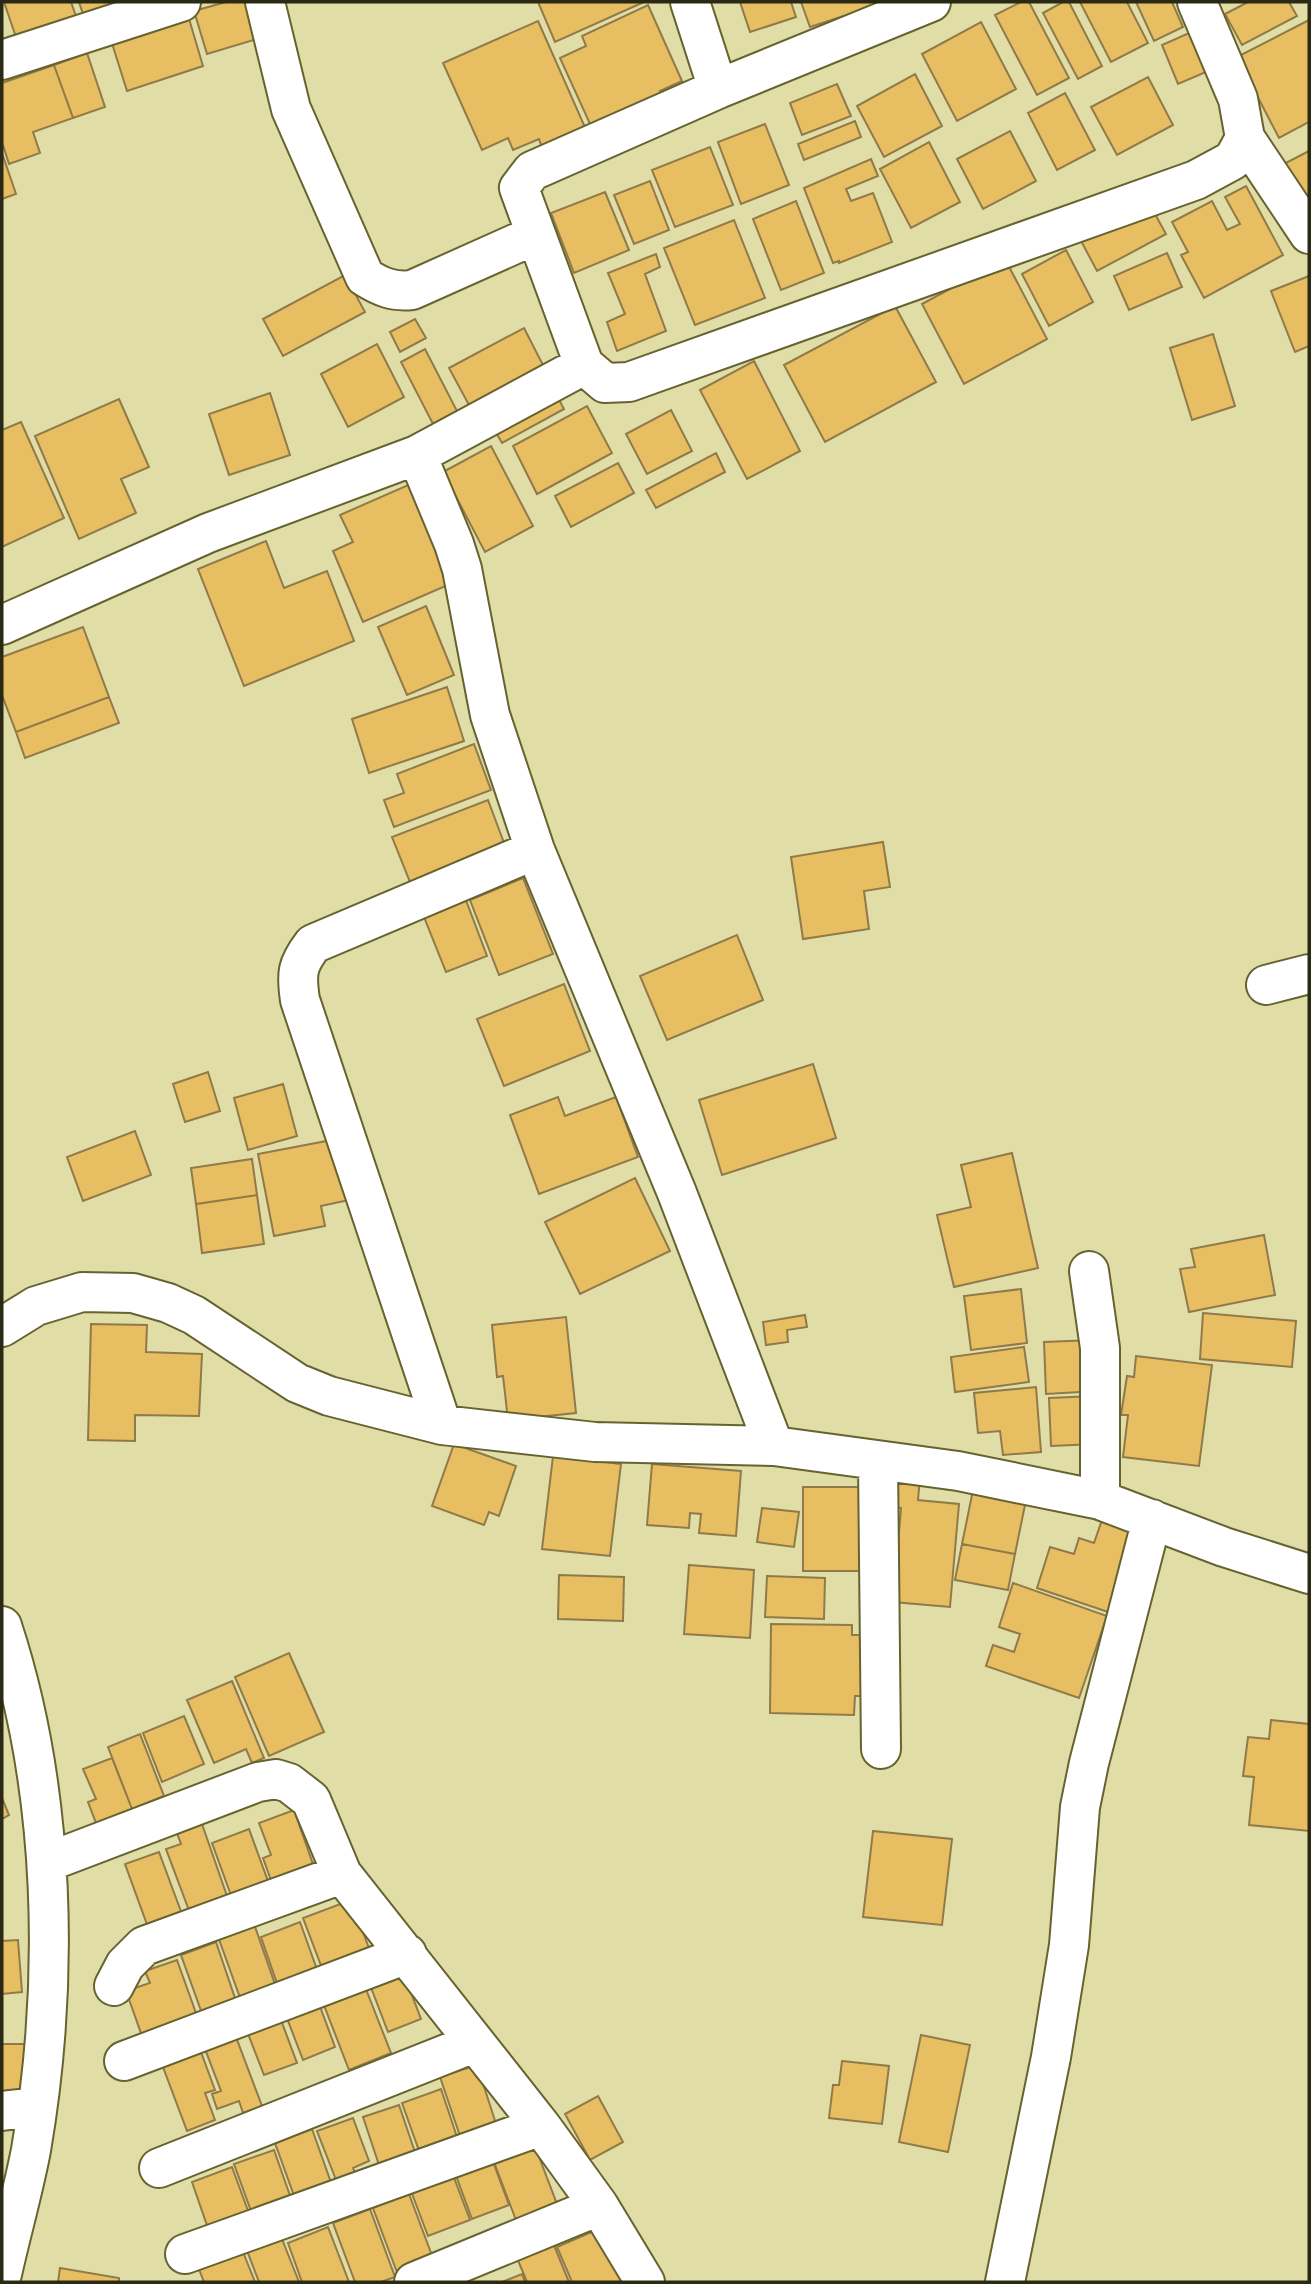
<svg xmlns="http://www.w3.org/2000/svg" width="1311" height="2284" font-family="Lato,sans-serif">
	<style>
		.building { fill: #e7be62; stroke: #907a49; stroke-width: 2 }
		.lines { fill: none; stroke-linecap: round; stroke-linejoin: round }
		.minor-casing { stroke: #666330; stroke-width: 42 }
		.minor { stroke: #fff; stroke-width: 38 }
	</style>
	<rect width="100%" height="100%" fill="#e0dea6"/>
	<!-- building -->
	<path class="building" d="M 4,2 L 71,2 L 79,25 L 19,46 Z
		M 79,2 L 124,2 L 86,23 Z
		M 226,2 L 246,2 L 257,39 L 207,54 L 194,11 Z
		M 538,2 L 644,2 L 555,42 Z
		M 740,2 L 791,2 L 796,17 L 750,32 Z
		M 801,2 L 887,2 L 810,27 Z
		M 1021,2 L 1029,2 L 1069,78 L 1037,95 L 995,15 Z
		M 1063,2 L 1069,2 L 1102,66 L 1078,79 L 1043,13 Z
		M 1080,2 L 1127,2 L 1148,43 L 1111,62 Z
		M 1136,2 L 1172,2 L 1183,27 L 1154,41 Z
		M 1248,2 L 1289,2 L 1297,16 L 1242,45 L 1225,14 Z
		M 648,5 L 682,81 L 660,91 L 666,102 L 595,135 L 560,58 L 586,46 L 582,36 Z
		M 187,12 L 203,66 L 127,91 L 110,37 Z
		M 1309,20 L 1309,122 L 1279,138 L 1237,57 Z
		M 538,21 L 588,134 L 542,148 L 539,139 L 513,150 L 508,138 L 482,150 L 443,63 Z
		M 981,22 L 1016,89 L 957,121 L 922,54 Z
		M 1189,33 L 1206,72 L 1178,84 L 1162,45 Z
		M 87,53 L 105,107 L 73,118 L 54,65 Z
		M 54,65 L 73,118 L 33,132 L 40,153 L 9,164 L 2,142 L 2,83 Z
		M 915,74 L 942,126 L 884,157 L 857,106 Z
		M 1148,77 L 1173,125 L 1117,155 L 1091,107 Z
		M 837,84 L 851,116 L 802,135 L 790,103 Z
		M 1065,93 L 1095,150 L 1057,170 L 1028,113 Z
		M 855,121 L 861,137 L 804,160 L 798,144 Z
		M 765,124 L 789,185 L 741,204 L 718,142 Z
		M 1010,131 L 1036,181 L 983,209 L 957,159 Z
		M 929,142 L 960,202 L 911,228 L 880,169 Z
		M 710,147 L 733,205 L 675,227 L 652,170 Z
		M 1309,151 L 1309,215 L 1280,166 Z
		M 2,153 L 16,194 L 2,199 Z
		M 871,159 L 878,176 L 846,189 L 851,201 L 873,193 L 892,242 L 839,263 L 839,261 L 833,263 L 804,188 Z
		M 650,181 L 669,230 L 634,244 L 614,195 Z
		M 1246,186 L 1283,255 L 1204,298 L 1181,255 L 1188,252 L 1172,222 L 1212,201 L 1227,230 L 1240,224 L 1225,197 Z
		M 605,192 L 629,250 L 574,273 L 551,213 Z
		M 796,201 L 824,273 L 781,290 L 753,219 Z
		M 1149,203 L 1166,234 L 1097,271 L 1080,239 Z
		M 734,220 L 765,298 L 695,325 L 664,248 Z
		M 1066,250 L 1093,302 L 1049,326 L 1022,274 Z
		M 1167,253 L 1182,287 L 1129,310 L 1114,276 Z
		M 656,254 L 660,267 L 645,274 L 666,331 L 617,351 L 607,322 L 625,314 L 608,273 Z
		M 1005,259 L 1047,339 L 964,384 L 922,304 Z
		M 345,275 L 365,312 L 283,356 L 263,319 Z
		M 1309,276 L 1309,346 L 1295,352 L 1271,291 Z
		M 895,306 L 936,382 L 825,442 L 784,365 Z
		M 415,319 L 426,338 L 400,352 L 390,332 Z
		M 524,328 L 544,367 L 470,407 L 449,368 Z
		M 1213,334 L 1235,406 L 1192,420 L 1170,348 Z
		M 377,344 L 404,397 L 348,427 L 321,374 Z
		M 425,349 L 457,411 L 433,424 L 401,362 Z
		M 754,361 L 800,451 L 747,479 L 700,390 Z
		M 554,390 L 564,409 L 502,443 L 491,424 Z
		M 270,393 L 290,455 L 229,475 L 209,414 Z
		M 119,399 L 149,467 L 121,479 L 136,513 L 79,539 L 35,436 Z
		M 587,406 L 612,453 L 537,494 L 513,446 Z
		M 671,410 L 692,451 L 647,474 L 626,434 Z
		M 21,422 L 64,518 L 2,547 L 2,430 Z
		M 491,446 L 533,526 L 485,552 L 443,472 Z
		M 716,453 L 725,472 L 656,508 L 646,490 Z
		M 618,463 L 634,493 L 571,527 L 555,496 Z
		M 415,482 L 457,581 L 363,622 L 333,551 L 353,542 L 340,515 Z
		M 266,541 L 284,588 L 327,571 L 354,641 L 244,686 L 198,569 Z
		M 426,606 L 454,675 L 407,695 L 378,627 Z
		M 83,627 L 109,697 L 16,732 L 2,695 L 2,657 Z
		M 447,687 L 464,741 L 369,773 L 352,719 Z
		M 109,697 L 119,723 L 25,758 L 16,732 Z
		M 474,744 L 491,790 L 394,827 L 384,800 L 404,793 L 397,774 Z
		M 488,800 L 507,851 L 412,887 L 392,837 Z
		M 883,842 L 890,887 L 864,891 L 869,929 L 803,939 L 791,857 Z
		M 523,878 L 553,954 L 499,975 L 470,900 Z
		M 464,895 L 487,956 L 446,972 L 422,912 Z
		M 737,935 L 763,1000 L 667,1040 L 640,976 Z
		M 564,984 L 590,1051 L 504,1086 L 477,1019 Z
		M 813,1064 L 836,1138 L 722,1175 L 699,1100 Z
		M 208,1072 L 220,1111 L 185,1122 L 173,1084 Z
		M 283,1084 L 297,1136 L 248,1150 L 234,1098 Z
		M 558,1097 L 565,1116 L 616,1097 L 638,1157 L 539,1194 L 510,1115 Z
		M 135,1131 L 151,1175 L 83,1201 L 67,1157 Z
		M 337,1139 L 349,1200 L 321,1206 L 325,1226 L 274,1236 L 258,1154 Z
		M 1012,1153 L 1038,1268 L 954,1287 L 937,1215 L 971,1207 L 961,1165 Z
		M 252,1159 L 257,1195 L 196,1204 L 191,1168 Z
		M 635,1178 L 670,1251 L 580,1294 L 545,1222 Z
		M 257,1195 L 264,1244 L 202,1253 L 196,1204 Z
		M 1264,1235 L 1275,1295 L 1189,1312 L 1180,1269 L 1195,1267 L 1191,1249 Z
		M 1021,1289 L 1027,1343 L 971,1350 L 964,1296 Z
		M 1203,1313 L 1296,1321 L 1292,1367 L 1200,1359 Z
		M 805,1315 L 807,1327 L 787,1330 L 788,1342 L 766,1345 L 763,1322 Z
		M 566,1317 L 576,1413 L 508,1420 L 503,1376 L 497,1377 L 492,1325 Z
		M 91,1324 L 147,1325 L 146,1352 L 202,1354 L 199,1416 L 135,1415 L 135,1441 L 88,1440 Z
		M 1094,1340 L 1097,1391 L 1046,1394 L 1044,1342 Z
		M 1024,1347 L 1029,1382 L 955,1392 L 951,1357 Z
		M 1136,1356 L 1212,1365 L 1199,1466 L 1123,1457 L 1128,1415 L 1121,1415 L 1127,1376 L 1134,1377 Z
		M 1036,1387 L 1041,1452 L 1003,1455 L 1000,1431 L 978,1433 L 974,1393 Z
		M 1094,1396 L 1096,1444 L 1051,1446 L 1049,1398 Z
		M 454,1444 L 516,1466 L 499,1516 L 489,1512 L 484,1525 L 432,1506 Z
		M 553,1456 L 621,1464 L 610,1556 L 542,1549 Z
		M 652,1464 L 741,1471 L 736,1536 L 699,1533 L 701,1514 L 690,1513 L 689,1528 L 647,1525 Z
		M 892,1474 L 920,1477 L 918,1500 L 959,1504 L 950,1607 L 893,1602 L 901,1508 L 890,1506 Z
		M 803,1487 L 869,1487 L 869,1571 L 803,1571 Z
		M 973,1490 L 1026,1500 L 1015,1554 L 962,1544 Z
		M 762,1508 L 799,1512 L 794,1547 L 757,1542 Z
		M 1103,1517 L 1136,1528 L 1108,1612 L 1037,1588 L 1050,1547 L 1074,1554 L 1079,1538 L 1094,1543 Z
		M 962,1544 L 1015,1554 L 1008,1590 L 955,1580 Z
		M 689,1565 L 754,1570 L 750,1638 L 684,1634 Z
		M 559,1575 L 624,1577 L 623,1621 L 558,1619 Z
		M 767,1576 L 825,1578 L 824,1619 L 765,1617 Z
		M 1013,1583 L 1107,1616 L 1079,1698 L 986,1666 L 993,1645 L 1014,1652 L 1020,1634 L 999,1627 Z
		M 771,1624 L 852,1625 L 852,1635 L 871,1635 L 869,1696 L 855,1696 L 854,1715 L 770,1713 Z
		M 289,1653 L 324,1732 L 269,1756 L 235,1677 Z
		M 232,1681 L 264,1758 L 252,1763 L 246,1749 L 214,1763 L 187,1700 Z
		M 184,1716 L 204,1764 L 162,1782 L 143,1733 Z
		M 1271,1720 L 1309,1724 L 1309,1831 L 1249,1825 L 1254,1777 L 1243,1776 L 1248,1737 L 1269,1739 Z
		M 140,1734 L 164,1796 L 132,1809 L 108,1747 Z
		M 112,1758 L 132,1809 L 96,1823 L 88,1802 L 96,1799 L 83,1769 Z
		M 2,1798 L 9,1815 L 2,1819 Z
		M 294,1810 L 314,1867 L 272,1883 L 263,1858 L 271,1855 L 259,1823 Z
		M 202,1824 L 228,1899 L 190,1913 L 166,1849 L 181,1844 L 177,1833 Z
		M 249,1829 L 269,1884 L 232,1898 L 212,1843 Z
		M 873,1831 L 952,1839 L 942,1925 L 863,1917 Z
		M 159,1852 L 183,1917 L 149,1930 L 125,1864 Z
		M 351,1900 L 373,1959 L 325,1976 L 303,1918 Z
		M 252,1918 L 278,1993 L 243,2006 L 216,1931 Z
		M 300,1922 L 320,1978 L 280,1992 L 261,1937 Z
		M 18,1940 L 22,1992 L 2,1994 L 2,1941 Z
		M 216,1942 L 238,2007 L 204,2019 L 181,1955 Z
		M 177,1960 L 197,2016 L 142,2036 L 126,1991 L 150,1983 L 145,1971 Z
		M 400,1964 L 421,2019 L 388,2032 L 367,1977 Z
		M 362,1979 L 391,2053 L 349,2070 L 320,1995 Z
		M 318,2001 L 335,2047 L 303,2060 L 285,2013 Z
		M 278,2012 L 297,2063 L 264,2075 L 245,2026 Z
		M 233,2029 L 262,2106 L 243,2113 L 239,2101 L 217,2109 L 212,2094 L 221,2091 L 202,2041 Z
		M 921,2035 L 970,2045 L 948,2152 L 899,2142 Z
		M 2,2044 L 31,2044 L 31,2096 L 2,2097 Z
		M 198,2044 L 215,2090 L 205,2093 L 215,2120 L 187,2131 L 160,2059 Z
		M 842,2061 L 889,2066 L 882,2124 L 829,2118 L 833,2085 L 839,2085 Z
		M 477,2065 L 499,2133 L 463,2145 L 440,2077 Z
		M 441,2089 L 460,2146 L 422,2159 L 402,2103 Z
		M 598,2096 L 623,2142 L 590,2160 L 565,2114 Z
		M 399,2105 L 418,2161 L 382,2174 L 363,2117 Z
		M 353,2118 L 369,2161 L 353,2168 L 357,2177 L 338,2185 L 317,2131 Z
		M 312,2129 L 334,2191 L 297,2204 L 275,2143 Z
		M 533,2141 L 560,2212 L 519,2228 L 492,2157 Z
		M 274,2150 L 294,2207 L 255,2222 L 234,2164 Z
		M 492,2159 L 509,2205 L 472,2219 L 455,2173 Z
		M 232,2167 L 251,2219 L 210,2234 L 192,2182 Z
		M 453,2175 L 470,2220 L 428,2236 L 411,2191 Z
		M 409,2194 L 434,2261 L 398,2275 L 373,2208 Z
		M 370,2209 L 395,2277 L 381,2282 L 355,2282 L 333,2223 Z
		M 328,2227 L 349,2282 L 302,2282 L 288,2243 Z
		M 603,2227 L 625,2282 L 572,2282 L 557,2247 Z
		M 280,2234 L 299,2282 L 259,2282 L 246,2248 Z
		M 553,2243 L 569,2282 L 527,2282 L 517,2258 Z
		M 241,2247 L 255,2282 L 204,2282 L 197,2264 Z
		M 60,2268 L 119,2278 L 119,2282 L 58,2282 Z
		M 522,2274 L 525,2282 L 502,2282 Z"/>
	<g class="lines">
		<!-- minor casing -->
		<g class="minor-casing">
			<path id="minor" d="M 265,2 L 291,109 L 365,277 C 381,287 393,292 412,290 L 535,235
				M 690,2 L 718,89
				M 931,2 L 718,89 L 532,171 L 519,188 L 584,365 L 605,383 L 629,382 L 1196,180 L 1233,160 L 1245,138 L 1238,99 L 1197,2
				M 2,60 L 181,2
				M 1245,138 L 1309,234
				M 417,455 L 454,544 L 462,569 L 490,715 L 535,850 L 677,1193 L 774,1446
				M 2,625 L 208,533 L 417,455 L 584,365
				M 1266,985 L 1309,974
				M 1089,1271 L 1100,1348 L 1100,1500
				M 2,1327 L 36,1306 L 82,1292 L 133,1293 L 168,1303 L 194,1315 L 297,1383 L 329,1396 L 442,1425 L 595,1442 L 774,1446 L 958,1471 L 1100,1500 L 1224,1547 L 1309,1574
				M 442,1425 L 300,1000 C 296,973 297,965 313,944 L 535,850
				M 878,1462 L 881,1749
				M 2,1626 C 56,1790 60,1981 31,2150 C 23,2192 11,2233 2,2274
				M 48,1862 L 258,1782 L 276,1779 L 289,1783 L 311,1800 L 342,1874 L 541,2126 L 599,2206 L 645,2282
				M 114,1986 L 125,1965 L 144,1946 L 342,1874
				M 124,2061 L 407,1954
				M 2,2111 L 36,2107
				M 159,2168 L 474,2043
				M 185,2254 L 541,2126
				M 414,2282 L 599,2206
				M 1005,2282 L 1051,2057 L 1069,1945 L 1080,1807 L 1089,1763 L 1152,1519"/>
		</g>
		<!-- minor -->
		<use href="#minor" class="minor"/>
	</g>
	<!-- border -->
	<rect width="1311" height="2284" fill="none" stroke="#2a2913" stroke-width="7"/>
</svg>
